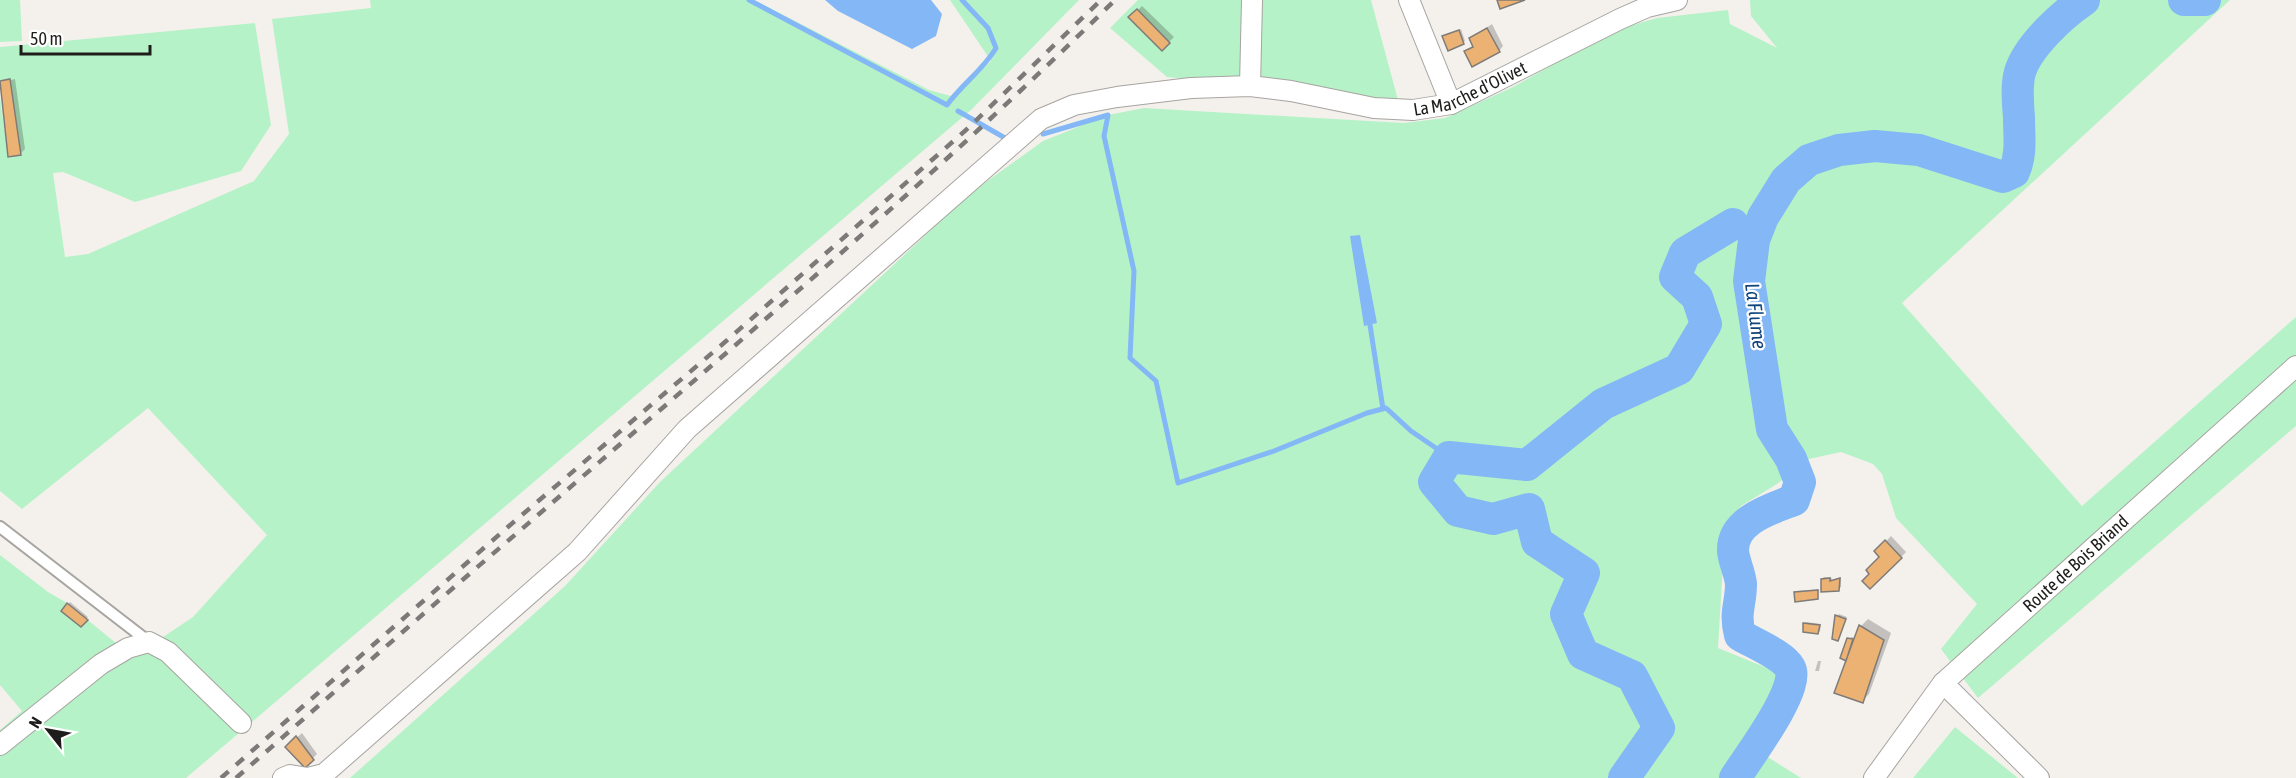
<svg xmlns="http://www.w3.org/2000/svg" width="2296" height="778" font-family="'Asap Condensed',sans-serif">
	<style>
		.green { fill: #b6f2c7 }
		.water { fill: #84b7f5 }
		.shadow { fill: #0003 }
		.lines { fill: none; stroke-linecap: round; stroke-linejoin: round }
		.stream { stroke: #84b7f5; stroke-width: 5 }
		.river { stroke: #84b7f5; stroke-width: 32 }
		.building { fill: #ecb273; stroke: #7e7b78; stroke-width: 1.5 }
		.service-casing { stroke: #a7a4a1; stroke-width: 14 }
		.minor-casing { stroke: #a7a4a1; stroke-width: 22 }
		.service { stroke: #fff; stroke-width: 10 }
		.minor { stroke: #fff; stroke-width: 20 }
		.rail { stroke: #7c7a78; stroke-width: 4.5; stroke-dasharray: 10 10; stroke-linecap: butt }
		.labels { text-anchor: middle; stroke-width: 4.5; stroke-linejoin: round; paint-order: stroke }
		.street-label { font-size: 18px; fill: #1e1d1b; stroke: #fff }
		.water-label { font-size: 20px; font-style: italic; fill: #10457c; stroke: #fff }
	</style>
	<rect width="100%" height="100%" fill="#f4f1ed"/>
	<!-- green -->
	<path class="green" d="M 0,0 L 20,0 L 22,41 L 0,42 Z
		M 370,0 L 754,0 L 929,90 L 951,96 L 991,61 L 950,0 L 1079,0 L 971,110 L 186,778 L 0,778 L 0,730 L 22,711 L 0,685 L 0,555 L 48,592 L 67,603 L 133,657 L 193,617 L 267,535 L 148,408 L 22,509 L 0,491 L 0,97 L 8,156 L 20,155 L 10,79 L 0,81 L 0,47 L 255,23 L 271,125 L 241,171 L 135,202 L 63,172 L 53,173 L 65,257 L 88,254 L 254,181 L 289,134 L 272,19 L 371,8 Z
		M 1138,0 L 1371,0 L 1398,100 L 1167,77 L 1110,28 Z
		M 1750,0 L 2230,0 L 1902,303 L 2082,506 L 2296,317 L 2296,426 L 1978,698 L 1941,649 L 1977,604 L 1896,518 L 1882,474 L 1873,464 L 1841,452 L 1809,459 L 1777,484 L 1741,506 L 1725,531 L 1718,648 L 1784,675 L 1744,742 L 1801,778 L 350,778 L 565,586 L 660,482 L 972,192 L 1043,141 L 1108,115 L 1144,108 L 1404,123 L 1445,118 L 1513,87 L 1615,30 L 1657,18 L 1728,10 L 1730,24 L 1777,48 L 1751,16 Z
		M 1955,727 L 2018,778 L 1913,778 Z"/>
	<!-- water -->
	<path class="water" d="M 825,0 L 931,0 L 942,14 L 936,36 L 912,49 L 838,11 Z
		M 1360,235 L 1377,323 L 1364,326 L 1350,236 Z"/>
	<!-- shadow -->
	<path class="shadow" d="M 1142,6 L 1174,37 L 1162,49 L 1131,17 Z
		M 1492,24 L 1503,46 L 1499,51 L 1466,51 L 1474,45 L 1471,38 Z
		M 1461,29 L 1465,41 L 1463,43 L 1444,36 Z
		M 3,79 L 3,82 L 15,79 L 25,149 L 20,154 L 9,155 L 0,85 Z
		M 1891,536 L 1906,552 L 1878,581 L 1881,557 L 1876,552 Z
		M 1824,577 L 1831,577 L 1832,580 L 1841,577 L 1841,587 L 1839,589 L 1822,579 Z
		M 1819,589 L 1817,598 L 1795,593 L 1797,591 Z
		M 70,602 L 88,617 L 81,625 L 63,610 Z
		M 1839,614 L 1847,617 L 1838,639 L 1837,616 Z
		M 1868,619 L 1891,633 L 1869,694 L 1862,701 L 1848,660 L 1842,657 L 1849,639 L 1851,637 L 1856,638 L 1861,626 Z
		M 1806,622 L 1821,624 L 1820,631 L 1818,633 L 1804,624 Z
		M 1818,661 L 1821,661 L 1819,671 L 1815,671 Z
		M 302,733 L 317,754 L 305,766 L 287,747 Z"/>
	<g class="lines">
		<!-- stream -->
		<path class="stream" d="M 749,0 L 947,105 C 962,84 983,70 996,48 L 988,28 L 962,0
			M 958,111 L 1005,138
			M 1043,134 L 1108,115 L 1104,136 L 1134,271 L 1130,358 L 1156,381 L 1178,483 L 1274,451 L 1367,413 L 1386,408 L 1411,431 L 1449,457
			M 1370,325 L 1383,409"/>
		<!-- river -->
		<path class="river" d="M 2184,0 L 2205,0
			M 1624,778 L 1659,728 L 1632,676 L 1583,654 L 1566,614 L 1584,573 L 1537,542 L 1529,509 L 1493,519 L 1458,511 L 1434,482 L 1449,457 L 1527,465 L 1603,404 L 1679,369 L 1706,324 L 1697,297 L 1675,277 L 1685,253 L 1733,224
			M 1735,778 C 1747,759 1801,688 1790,668 C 1783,655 1753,643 1740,635 C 1734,612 1741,605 1741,584 C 1740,573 1734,562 1733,551 C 1732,520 1771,509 1794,500 L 1800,482 L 1791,459 L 1772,429 L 1749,281 L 1754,240 L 1763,217 L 1786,180 L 1809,160 L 1839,150 L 1875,146 L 1919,150 L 2003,177 L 2014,172 C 2022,154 2019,137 2019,118 C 2018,103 2016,86 2020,72 C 2028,46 2062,15 2084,0"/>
	</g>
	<!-- building -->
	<path class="building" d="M 1497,0 L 1525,0 L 1500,9 Z
		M 1137,9 L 1170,43 L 1162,51 L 1128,17 Z
		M 1487,28 L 1500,52 L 1472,67 L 1464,51 L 1473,47 L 1469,38 Z
		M 1459,30 L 1464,44 L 1448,51 L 1442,36 Z
		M 10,79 L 21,155 L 8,157 L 0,81 Z
		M 1885,540 L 1902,558 L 1870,589 L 1862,581 L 1869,574 L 1866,570 L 1879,557 L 1874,551 Z
		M 1830,578 L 1830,581 L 1840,578 L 1839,591 L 1821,592 L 1821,579 Z
		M 1818,590 L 1818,599 L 1795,602 L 1794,592 Z
		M 67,603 L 88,620 L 81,627 L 61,611 Z
		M 1835,615 L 1846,619 L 1838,641 L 1832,639 Z
		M 1803,623 L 1820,625 L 1818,634 L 1803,632 Z
		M 1859,625 L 1884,640 L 1863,703 L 1834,693 Z
		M 1847,638 L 1853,639 L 1846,661 L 1840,658 Z
		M 296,736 L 314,760 L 305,768 L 285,747 Z"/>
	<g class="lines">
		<!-- service casing -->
		<g class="service-casing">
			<path id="service" d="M 0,527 L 149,642"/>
		</g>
		<!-- minor casing -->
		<g class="minor-casing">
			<g id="minor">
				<path d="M 1409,0 L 1451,104"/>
				<path d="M 1250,86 L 1252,0"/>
				<path d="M 1943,683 L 2039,778"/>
				<path d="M 0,745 L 101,664 L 128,648 L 149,642 L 168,652 L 241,723"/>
				<path d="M 283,778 L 290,775 L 308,778"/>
				<path id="s1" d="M 308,778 L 324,774 L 577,552 L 687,429 L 1041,119 L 1074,105 L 1117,97 L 1191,88 L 1250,86 L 1291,91 L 1374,108 L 1413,110 L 1451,104 L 1620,19 L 1647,7 L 1677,0"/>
				<path id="s2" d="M 1874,778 L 1943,683 L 2296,366"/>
			</g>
		</g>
		<!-- service -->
		<use href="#service" class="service"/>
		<!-- minor -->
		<use href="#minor" class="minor"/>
		<!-- rail -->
		<path class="rail" d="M 221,778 L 509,526 L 725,342 L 966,130 L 1101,0
			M 236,778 C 329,697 422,614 516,534 C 718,359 924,188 1115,0"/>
	</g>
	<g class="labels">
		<!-- street labels -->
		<g class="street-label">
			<text dy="6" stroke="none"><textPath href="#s1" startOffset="1428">La Marche d'Olivet</textPath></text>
			<text dy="6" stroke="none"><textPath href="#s2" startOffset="296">Route de Bois Briand</textPath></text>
		</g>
		<!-- water labels -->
		<g class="water-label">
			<text transform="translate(1756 316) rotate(83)" y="7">La Flume</text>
		</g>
	</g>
	<!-- north arrow -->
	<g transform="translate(48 730) rotate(301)" stroke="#ffffff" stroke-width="4.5" paint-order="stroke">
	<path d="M0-4.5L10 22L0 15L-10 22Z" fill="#1e1d1b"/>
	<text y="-9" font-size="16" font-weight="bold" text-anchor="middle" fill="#1e1d1b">N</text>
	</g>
	<!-- scale -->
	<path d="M21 45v9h129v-9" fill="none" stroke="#1e1d1b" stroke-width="3"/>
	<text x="30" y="45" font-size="18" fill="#1e1d1b" stroke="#ffffff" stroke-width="4.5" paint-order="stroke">50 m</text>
</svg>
